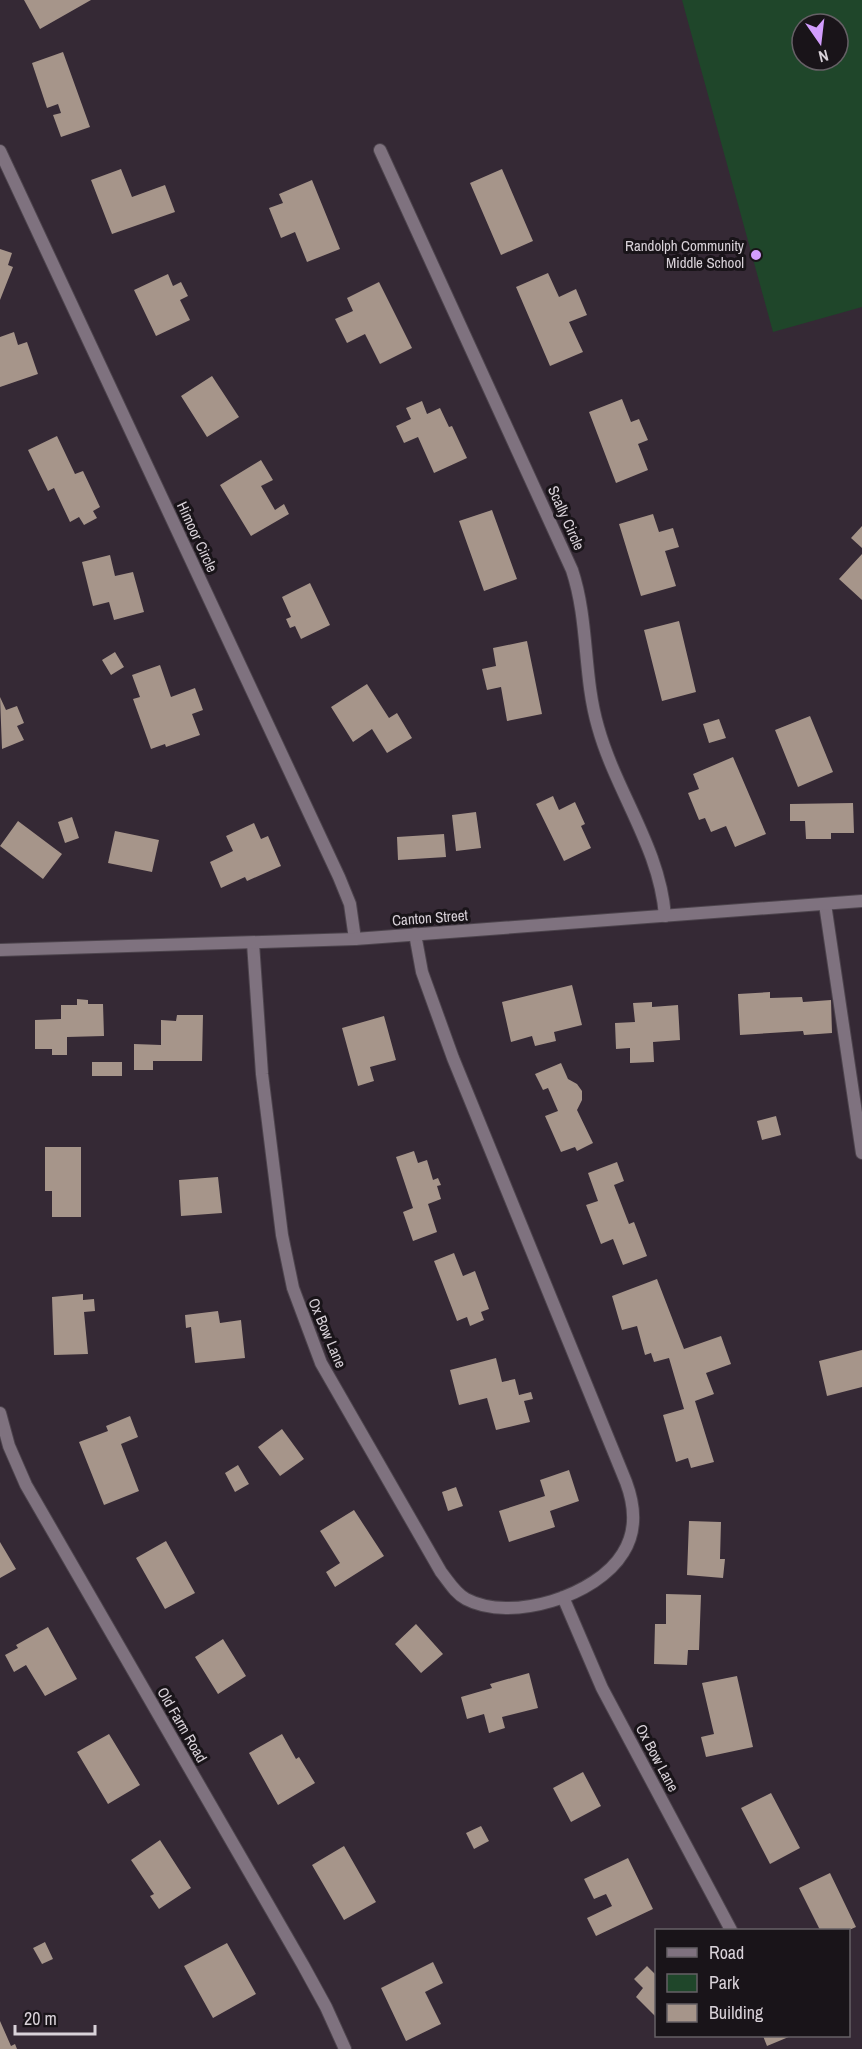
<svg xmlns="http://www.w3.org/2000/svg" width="862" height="2049" font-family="'Archivo Narrow',sans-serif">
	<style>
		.green { fill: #1f462a; fill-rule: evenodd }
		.building { fill: #a6958a }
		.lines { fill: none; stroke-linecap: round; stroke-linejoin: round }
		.minor-casing { stroke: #4d444d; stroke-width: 14 }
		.tertiary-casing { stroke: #4d444d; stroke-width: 14 }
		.minor { stroke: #7f727f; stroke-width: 12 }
		.tertiary { stroke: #7f727f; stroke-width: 12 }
		.poi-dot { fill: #d29dfd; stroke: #191419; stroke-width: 2 }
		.labels { text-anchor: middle; stroke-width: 6; stroke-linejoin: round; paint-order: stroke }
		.poi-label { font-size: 15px; fill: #d9d2d9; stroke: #191419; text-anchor: end }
		.street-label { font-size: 15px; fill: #d9d2d9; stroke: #191419 }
	</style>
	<rect width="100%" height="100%" fill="#352935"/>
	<!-- green -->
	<path class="green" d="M 682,0 L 862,0 L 862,307 L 773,332 ZM 802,24 L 838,24 L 838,60 L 802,60 Z"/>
	<!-- building -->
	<path class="building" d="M 24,0 L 91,0 L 40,29 Z
		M 63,52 L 90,127 L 61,137 L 53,115 L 61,113 L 58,104 L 47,108 L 32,63 Z
		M 121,169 L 132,197 L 165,185 L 175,212 L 112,234 L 91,180 Z
		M 502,169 L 533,241 L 501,255 L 470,183 Z
		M 312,180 L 340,249 L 307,262 L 295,232 L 281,238 L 269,208 L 283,203 L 279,194 Z
		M 0,249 L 12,253 L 8,265 L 13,267 L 0,300 Z
		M 548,273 L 559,297 L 576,289 L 587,315 L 569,322 L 583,352 L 550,366 L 516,287 Z
		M 168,274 L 173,286 L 181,282 L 188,296 L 180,300 L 190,320 L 156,336 L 134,290 Z
		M 379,282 L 412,348 L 380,364 L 365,334 L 347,343 L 335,319 L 353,311 L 347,298 Z
		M 14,332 L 18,345 L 27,342 L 38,374 L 0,387 L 0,337 Z
		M 212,376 L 239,417 L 207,437 L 181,396 Z
		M 622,399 L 631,422 L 639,419 L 648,440 L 638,444 L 648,470 L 616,483 L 589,412 Z
		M 422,401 L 427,414 L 440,408 L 449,427 L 452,426 L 467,458 L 434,473 L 418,437 L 404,443 L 396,426 L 411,419 L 406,408 Z
		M 57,436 L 75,474 L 83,471 L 100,507 L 93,511 L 97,518 L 84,525 L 79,517 L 70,522 L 54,488 L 48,491 L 28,450 Z
		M 261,460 L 273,480 L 261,486 L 275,510 L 284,504 L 289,514 L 251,536 L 220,485 Z
		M 492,510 L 517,579 L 484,591 L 459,521 Z
		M 653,514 L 659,532 L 673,528 L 679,547 L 665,551 L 676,586 L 641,596 L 619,524 Z
		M 862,526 L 862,548 L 851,538 Z
		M 862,554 L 862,600 L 839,579 Z
		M 110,555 L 115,576 L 133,572 L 144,612 L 114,620 L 109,602 L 93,606 L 82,562 Z
		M 310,583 L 330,625 L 301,639 L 295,626 L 290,628 L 286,619 L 291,617 L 282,597 Z
		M 679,621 L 696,692 L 662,701 L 644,630 Z
		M 527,641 L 542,714 L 507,721 L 501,687 L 487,690 L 482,669 L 496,666 L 493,648 Z
		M 115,652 L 124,667 L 111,675 L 102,660 Z
		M 160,665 L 171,697 L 195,688 L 203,710 L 192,714 L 200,735 L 166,747 L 165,744 L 151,749 L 133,699 L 140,697 L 132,675 Z
		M 367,684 L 389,718 L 397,713 L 412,738 L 387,753 L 372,729 L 353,742 L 331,707 Z
		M 0,697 L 6,710 L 17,706 L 24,723 L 17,726 L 24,740 L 2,749 Z
		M 810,716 L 833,772 L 798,787 L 775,730 Z
		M 719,719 L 726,738 L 709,743 L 703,724 Z
		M 733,757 L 766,834 L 735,847 L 726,826 L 711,832 L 705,818 L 699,820 L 688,793 L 699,789 L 693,774 Z
		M 553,796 L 559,810 L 575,802 L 585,824 L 581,826 L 591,848 L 564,861 L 536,804 Z
		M 853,803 L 854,833 L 831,833 L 831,839 L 806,839 L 805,821 L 790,821 L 790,804 Z
		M 476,812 L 481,848 L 456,851 L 452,815 Z
		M 72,817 L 79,838 L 65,843 L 58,822 Z
		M 18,821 L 62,854 L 43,879 L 0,846 Z
		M 254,823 L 261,839 L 268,836 L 281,866 L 247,881 L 245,877 L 221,888 L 210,862 L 233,851 L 226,836 Z
		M 115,831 L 159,840 L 152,872 L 108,863 Z
		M 444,834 L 446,857 L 398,860 L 397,837 Z
		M 572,985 L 582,1025 L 554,1032 L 556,1041 L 535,1046 L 532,1036 L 511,1042 L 502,1002 Z
		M 770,992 L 770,998 L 802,997 L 803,1002 L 831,1000 L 832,1033 L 804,1035 L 803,1031 L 740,1035 L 738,994 Z
		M 77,999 L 88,1000 L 88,1004 L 103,1004 L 104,1036 L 67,1037 L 67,1055 L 52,1055 L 52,1049 L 35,1049 L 35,1020 L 61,1019 L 61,1005 L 77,1005 Z
		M 652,1002 L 652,1007 L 678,1005 L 680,1040 L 653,1042 L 654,1062 L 630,1063 L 630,1048 L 616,1049 L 615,1023 L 635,1022 L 633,1003 Z
		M 177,1015 L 203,1015 L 202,1061 L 153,1061 L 153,1070 L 134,1070 L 134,1044 L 161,1045 L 161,1020 L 176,1021 Z
		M 384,1016 L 396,1060 L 370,1067 L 374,1081 L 358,1086 L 342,1028 Z
		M 92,1062 L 122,1062 L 122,1076 L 92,1076 Z
		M 561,1063 L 568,1079 L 577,1084 L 582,1091 L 582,1100 L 577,1110 L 593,1143 L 577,1151 L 575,1147 L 561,1152 L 545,1116 L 558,1111 L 548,1088 L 543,1090 L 535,1074 Z
		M 776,1116 L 781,1135 L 762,1140 L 757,1121 Z
		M 45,1147 L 81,1147 L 81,1217 L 52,1217 L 52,1191 L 45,1191 Z
		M 414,1151 L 418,1163 L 427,1160 L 433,1180 L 438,1178 L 441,1185 L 437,1186 L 441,1199 L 428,1204 L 437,1232 L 413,1241 L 403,1212 L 413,1208 L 396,1157 Z
		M 617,1162 L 624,1181 L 614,1185 L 629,1224 L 634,1222 L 647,1256 L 623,1265 L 613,1239 L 601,1244 L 586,1205 L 598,1201 L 588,1173 Z
		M 218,1177 L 222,1213 L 181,1216 L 179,1180 Z
		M 454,1253 L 463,1276 L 475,1271 L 489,1309 L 481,1312 L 484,1320 L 470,1326 L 467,1317 L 457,1321 L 434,1261 Z
		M 657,1279 L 684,1349 L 721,1336 L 731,1364 L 706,1373 L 714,1394 L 695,1401 L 714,1462 L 691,1468 L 688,1458 L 676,1462 L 663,1415 L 684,1409 L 669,1358 L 654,1362 L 651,1353 L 645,1355 L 637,1326 L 622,1330 L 612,1296 Z
		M 83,1294 L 83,1300 L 94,1299 L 95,1311 L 84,1312 L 88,1354 L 54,1355 L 52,1297 Z
		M 218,1311 L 220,1323 L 241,1320 L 245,1358 L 195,1363 L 191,1327 L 186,1328 L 185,1315 Z
		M 862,1350 L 862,1387 L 827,1396 L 819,1361 Z
		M 496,1358 L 502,1382 L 515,1379 L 519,1395 L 531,1392 L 533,1399 L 524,1401 L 530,1422 L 496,1430 L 487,1398 L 459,1405 L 450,1370 Z
		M 130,1416 L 138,1437 L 121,1444 L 139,1491 L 104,1505 L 79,1442 L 108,1431 L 106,1426 Z
		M 282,1429 L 304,1459 L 280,1476 L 258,1447 Z
		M 238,1465 L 249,1484 L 235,1492 L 225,1473 Z
		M 569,1470 L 579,1501 L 550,1511 L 555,1527 L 509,1542 L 499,1511 L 545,1496 L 540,1480 Z
		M 456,1487 L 463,1506 L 448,1511 L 442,1492 Z
		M 354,1510 L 384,1556 L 335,1587 L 326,1572 L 340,1563 L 320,1531 Z
		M 689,1521 L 721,1522 L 720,1559 L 725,1559 L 723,1578 L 687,1575 Z
		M 166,1541 L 195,1593 L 165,1609 L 136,1558 Z
		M 0,1542 L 16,1569 L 0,1578 Z
		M 666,1594 L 701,1595 L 699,1650 L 688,1650 L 687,1665 L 654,1664 L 655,1624 L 666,1624 Z
		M 416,1624 L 443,1654 L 421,1673 L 395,1644 Z
		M 48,1627 L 77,1679 L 45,1696 L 26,1665 L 14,1672 L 5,1655 L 18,1648 L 16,1645 Z
		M 223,1639 L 246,1676 L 218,1694 L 195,1657 Z
		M 529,1673 L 538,1708 L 502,1717 L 505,1728 L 489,1733 L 484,1714 L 467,1719 L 461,1697 L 492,1688 L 490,1684 Z
		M 737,1676 L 753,1747 L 706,1757 L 701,1737 L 714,1734 L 702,1683 Z
		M 109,1734 L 140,1785 L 108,1804 L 77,1752 Z
		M 282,1734 L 296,1759 L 299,1757 L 315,1783 L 278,1805 L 249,1753 Z
		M 583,1772 L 601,1806 L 571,1822 L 553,1788 Z
		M 771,1793 L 800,1848 L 770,1864 L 741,1808 Z
		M 481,1826 L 489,1841 L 474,1849 L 466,1833 Z
		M 160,1840 L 191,1888 L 159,1909 L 150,1896 L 154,1894 L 131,1860 Z
		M 344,1846 L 376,1902 L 344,1920 L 312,1865 Z
		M 628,1858 L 653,1909 L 596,1936 L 587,1918 L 612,1906 L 606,1894 L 594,1899 L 584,1879 Z
		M 830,1873 L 856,1927 L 849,1930 L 820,1930 L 799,1888 Z
		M 45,1942 L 53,1959 L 42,1964 L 33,1948 Z
		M 227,1943 L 256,1994 L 213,2018 L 184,1966 Z
		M 433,1962 L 443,1983 L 425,1992 L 441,2024 L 406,2041 L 381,1988 Z
		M 647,1966 L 656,1975 L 656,2017 L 636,1997 L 643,1988 L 634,1979 Z
		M 0,2021 L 11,2046 L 15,2044 L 17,2049 L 0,2049 Z
		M 763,2036 L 791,2036 L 767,2046 Z"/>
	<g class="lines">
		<!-- minor casing -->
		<g class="minor-casing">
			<path id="minor" d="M 380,150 L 572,570 C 589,621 583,676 598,727 C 616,792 660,848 665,916
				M 0,151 L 339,877 L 350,904 L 355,939
				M 825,904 L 862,1153
				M 253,943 L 262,1074 L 282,1235 L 293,1288 L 321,1363 L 441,1572 C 449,1582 455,1593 466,1599 C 511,1623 597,1596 623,1553 C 637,1531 635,1506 626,1482 L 453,1058 L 422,972 L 415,934
				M 0,1413 L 9,1446 L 26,1485 L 303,1965 L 326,2007 L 345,2049
				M 563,1597 L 602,1688 L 731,1930"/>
		</g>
		<!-- tertiary casing -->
		<g class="tertiary-casing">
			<path id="tertiary" d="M 0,950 L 355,939 L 862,901"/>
		</g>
		<!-- minor -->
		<use href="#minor" class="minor"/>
		<!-- tertiary -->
		<use href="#tertiary" class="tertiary"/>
	</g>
	<!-- markers -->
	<circle class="poi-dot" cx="756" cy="255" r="6"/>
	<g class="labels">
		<!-- poi labels -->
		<g class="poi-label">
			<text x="744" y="251">Randolph Community<tspan x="744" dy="17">Middle School</tspan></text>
		</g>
		<!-- street labels -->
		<g class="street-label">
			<text transform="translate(566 518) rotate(66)" y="5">Scally Circle</text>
			<text transform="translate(197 537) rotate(65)" y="5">Himoor Circle</text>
			<text transform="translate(430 918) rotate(-4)" y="5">Canton Street</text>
			<text transform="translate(327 1333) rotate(67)" y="5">Ox Bow Lane</text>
			<text transform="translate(182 1725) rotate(60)" y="5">Old Farm Road</text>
			<text transform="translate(657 1758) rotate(62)" y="5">Ox Bow Lane</text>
		</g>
	</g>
	<!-- legend -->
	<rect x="655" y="1929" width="195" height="108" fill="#191419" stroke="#666066" stroke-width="1.5"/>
	<rect x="667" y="1948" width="30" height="9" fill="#7f727f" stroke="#666066" stroke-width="1.5"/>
	<text x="709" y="1959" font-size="18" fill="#d9d2d9">Road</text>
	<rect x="667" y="1974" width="30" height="18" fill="#1f462a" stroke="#666066" stroke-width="1.5"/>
	<text x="709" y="1989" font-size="18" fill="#d9d2d9">Park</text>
	<rect x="667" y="2004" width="30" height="18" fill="#a6958a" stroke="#666066" stroke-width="1.5"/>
	<text x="709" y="2019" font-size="18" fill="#d9d2d9">Building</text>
	<!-- north arrow -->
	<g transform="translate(820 42) rotate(166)"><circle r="28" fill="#191419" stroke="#666066" stroke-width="1.5"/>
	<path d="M0-4.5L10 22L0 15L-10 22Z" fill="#d29dfd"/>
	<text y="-9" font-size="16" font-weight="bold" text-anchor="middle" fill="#d9d2d9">N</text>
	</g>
	<!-- scale -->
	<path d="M15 2025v9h80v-9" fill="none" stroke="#d9d2d9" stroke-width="3"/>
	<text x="24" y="2025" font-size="18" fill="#d9d2d9" stroke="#191419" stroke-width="4.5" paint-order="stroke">20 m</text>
</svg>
